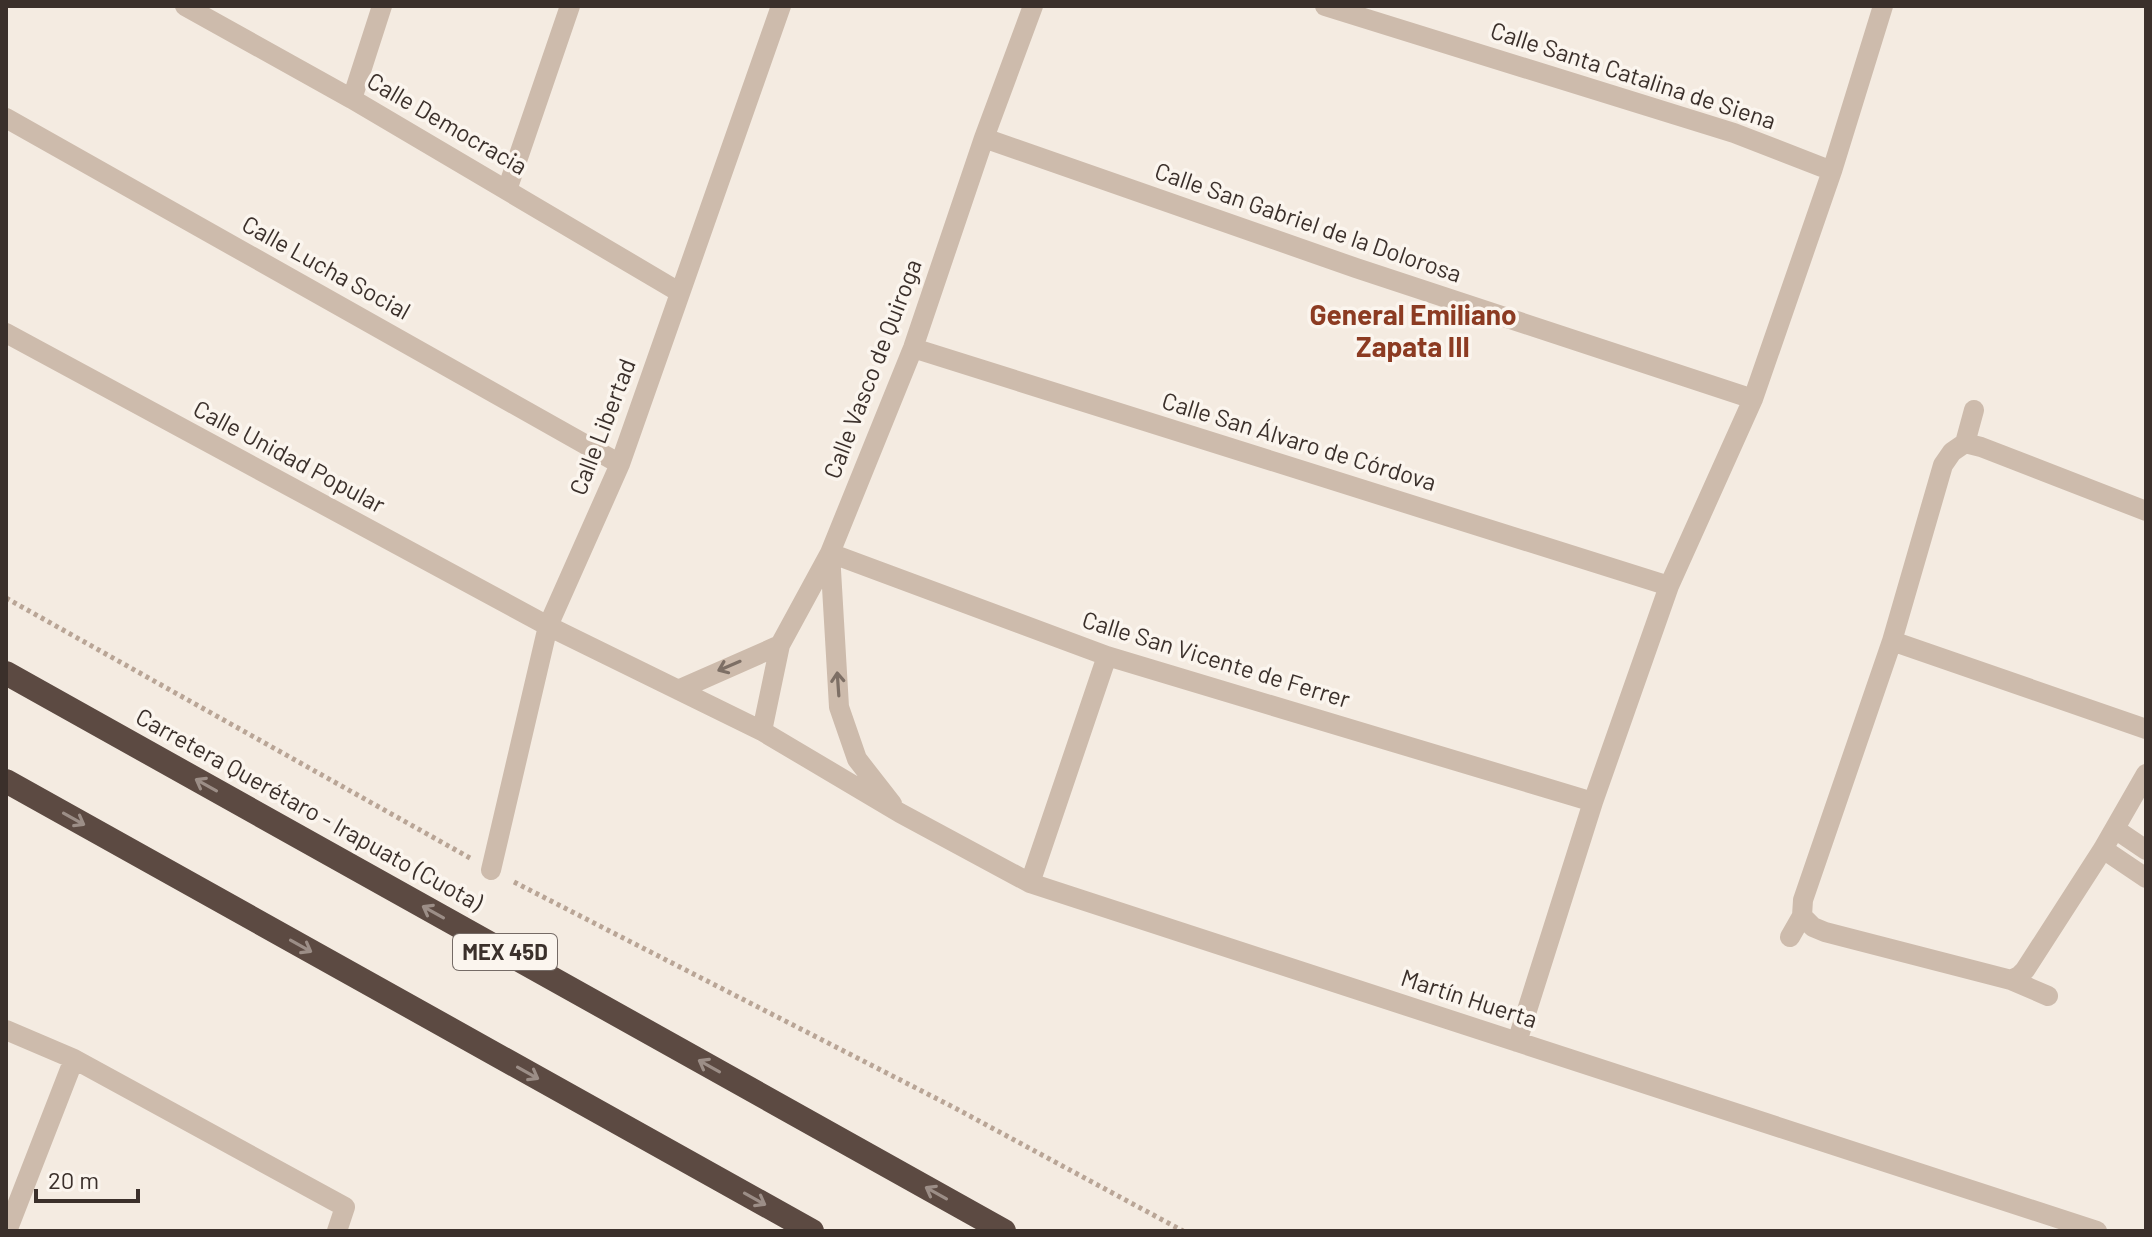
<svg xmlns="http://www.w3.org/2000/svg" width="2152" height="1237" font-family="Barlow,sans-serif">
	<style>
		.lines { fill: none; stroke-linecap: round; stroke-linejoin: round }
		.path { stroke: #b9a596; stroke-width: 5; stroke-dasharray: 4 4; stroke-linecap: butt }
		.minor { stroke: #cdbbac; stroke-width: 20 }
		.motorway { stroke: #5c4a42; stroke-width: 24 }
		.oneway { stroke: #7d6f65 }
		.oneway2 { stroke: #9c8e87 }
		.labels { text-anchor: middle; stroke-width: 7; stroke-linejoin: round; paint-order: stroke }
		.shield { fill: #fbf5ee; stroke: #756b66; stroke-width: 2 }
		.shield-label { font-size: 22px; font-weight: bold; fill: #3b302b }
		.street-label { font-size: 24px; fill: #3b302b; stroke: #fbf5ee }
		.quarter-label { font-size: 28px; font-weight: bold; fill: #8c3b22; stroke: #fbf5ee }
	</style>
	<rect width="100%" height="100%" fill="#f4ebe1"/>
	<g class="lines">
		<!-- path -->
		<path class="path" d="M 6,598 L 470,858
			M 514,882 L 955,1108 L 1183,1231"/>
		<!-- minor -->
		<path class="minor" d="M 185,6 L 352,99 L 679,292
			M 1325,6 L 1734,133 L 1832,171
			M 352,99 L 382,6
			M 6,118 L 620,464
			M 984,138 L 1356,268 L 1753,399
			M 507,190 L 570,6
			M 6,333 L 548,626 L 762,731 L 900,813 L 1030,883 L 2097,1231
			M 913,348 L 1669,586
			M 1965,443 L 1981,447 L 2146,511
			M 830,553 L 1107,656 L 1593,802
			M 1892,641 L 2146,729
			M 678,690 L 780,645
			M 762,731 L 780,645 L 830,553
			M 892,804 L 857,759 L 839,707 L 830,553 L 913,348 L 984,138 L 1033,6
			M 2115,829 L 2146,850
			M 2103,849 L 2146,878
			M 491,870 L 548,626 L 620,464 L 781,6
			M 1030,883 L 1107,656
			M 1802,916 L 1813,927 L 1825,932 L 2011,980 L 2048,996
			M 1790,937 L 1802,916 L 1803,900 L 1892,641 L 1943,465 L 1952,452 L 1965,443 L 1974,410
			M 2011,980 L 2019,976 L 2025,970 L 2103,849 L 2146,774
			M 6,1030 L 74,1059 L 345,1207 L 337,1231
			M 1517,1042 L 1593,802 L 1669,586 L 1753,399 L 1832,171 L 1883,6
			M 7,1231 L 74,1059"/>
		<!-- motorway -->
		<path class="motorway" d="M 6,673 L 1004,1231
			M 6,781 L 812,1231"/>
	</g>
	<!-- one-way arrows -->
	<defs><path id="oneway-shaft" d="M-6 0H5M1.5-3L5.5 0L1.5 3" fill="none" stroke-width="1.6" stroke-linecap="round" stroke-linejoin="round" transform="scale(2)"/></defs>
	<g class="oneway">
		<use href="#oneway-shaft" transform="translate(729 666) rotate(157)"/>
		<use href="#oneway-shaft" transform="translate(838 684) rotate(-94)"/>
	</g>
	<g class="oneway2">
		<use href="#oneway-shaft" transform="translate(206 785) rotate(-151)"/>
		<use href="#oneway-shaft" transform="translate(74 819) rotate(29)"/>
		<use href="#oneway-shaft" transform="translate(433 912) rotate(-151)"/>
		<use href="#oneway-shaft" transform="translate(301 946) rotate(29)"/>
		<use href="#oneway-shaft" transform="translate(709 1066) rotate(-151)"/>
		<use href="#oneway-shaft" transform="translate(528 1073) rotate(29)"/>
		<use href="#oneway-shaft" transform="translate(936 1193) rotate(-151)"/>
		<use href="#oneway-shaft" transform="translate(755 1199) rotate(29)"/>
	</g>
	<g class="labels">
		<!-- shield labels -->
		<rect class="shield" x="453" y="934" width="104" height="36" rx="6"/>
		<g class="shield-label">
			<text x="505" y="960">MEX 45D</text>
		</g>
		<!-- street labels -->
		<g class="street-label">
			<text transform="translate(1633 76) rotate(18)" y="8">Calle Santa Catalina de Siena</text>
			<text transform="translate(447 124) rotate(30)" y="8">Calle Democracia</text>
			<text transform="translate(1308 223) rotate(19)" y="8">Calle San Gabriel de la Dolorosa</text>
			<text transform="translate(326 268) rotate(29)" y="8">Calle Lucha Social</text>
			<text transform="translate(873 369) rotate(-69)" y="8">Calle Vasco de Quiroga</text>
			<text transform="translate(603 427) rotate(-69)" y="8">Calle Libertad</text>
			<text transform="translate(1299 442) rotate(17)" y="8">Calle San Álvaro de Córdova</text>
			<text transform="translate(289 457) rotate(28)" y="8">Calle Unidad Popular</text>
			<text transform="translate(1216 660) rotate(17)" y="8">Calle San Vicente de Ferrer</text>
			<text transform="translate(309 810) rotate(29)" y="8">Carretera Querétaro - Irapuato (Cuota)</text>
			<text transform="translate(1469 999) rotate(18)" y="8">Martín Huerta</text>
		</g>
		<!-- quarter labels -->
		<g class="quarter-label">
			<text x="1413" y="325">General Emiliano<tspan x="1413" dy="32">Zapata III</tspan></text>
		</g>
	</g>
	<!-- border -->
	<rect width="2152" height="1237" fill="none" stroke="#3b302b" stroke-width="16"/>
	<!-- scale -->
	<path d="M36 1189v12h102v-12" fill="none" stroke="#3b302b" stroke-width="4"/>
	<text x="48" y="1189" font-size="24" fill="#3b302b" stroke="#fbf5ee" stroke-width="6" paint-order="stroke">20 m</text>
</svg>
